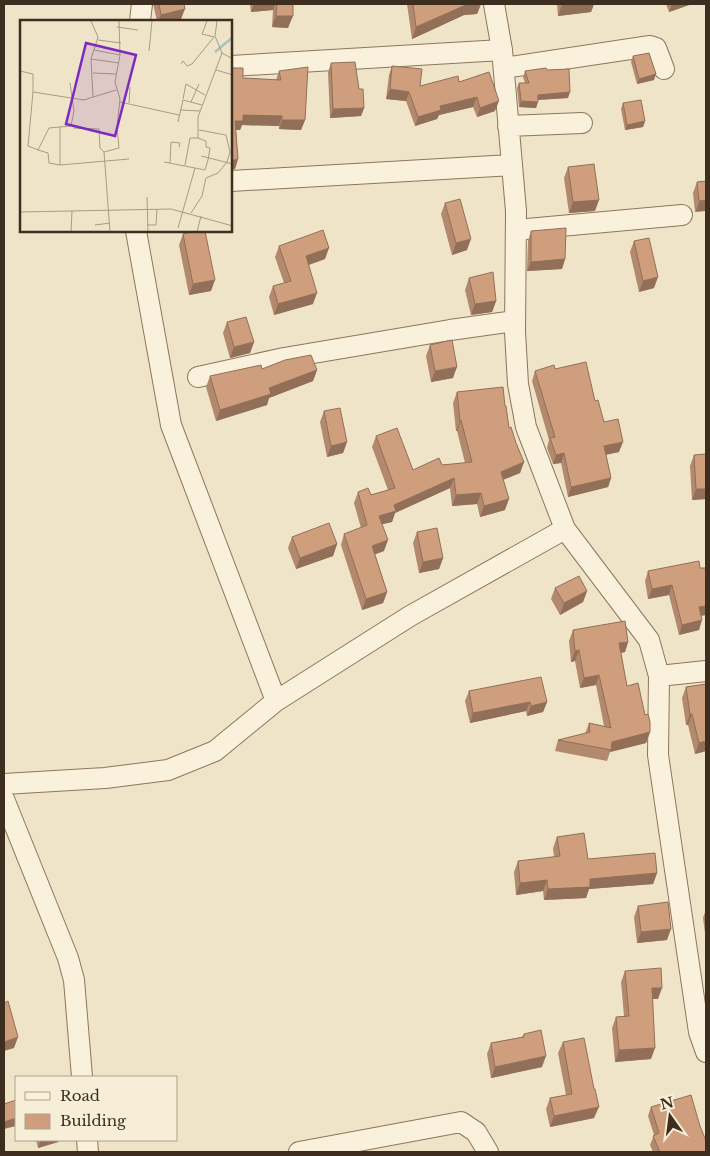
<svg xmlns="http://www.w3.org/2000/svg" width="710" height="1156" font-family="'Libre Baskerville',serif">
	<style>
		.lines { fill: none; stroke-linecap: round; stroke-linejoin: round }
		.minor-casing { stroke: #8d765c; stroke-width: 22 }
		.minor { stroke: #faf1dc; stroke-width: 20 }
		.wall { fill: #b2896c }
		.shaded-wall { fill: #916f58 }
		.building { fill: #cf9f7d; stroke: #916f58 }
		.inset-river { fill: none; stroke: #a9c4bc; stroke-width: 2.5 }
		.inset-road { fill: none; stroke: #a89b85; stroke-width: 1 }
		.view { fill: #7b2cbf; fill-opacity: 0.15; stroke: #7b2cbf; stroke-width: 2.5 }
		.inset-edge { fill: none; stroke: #3d2e20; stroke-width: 2.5 }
	</style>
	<rect width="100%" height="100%" fill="#f0e4c8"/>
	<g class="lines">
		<!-- minor casing -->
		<g class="minor-casing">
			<path id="minor" d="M 494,4 L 502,50
				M 140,21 L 142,4
				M 231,66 L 502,50 L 516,211 L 515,332 L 518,384 L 526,427 L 565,529 L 649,640 L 659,676 L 658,755 L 699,1032 L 706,1052
				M 504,68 L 650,46 L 656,48 L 664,69
				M 508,126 L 582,123
				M 231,181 L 512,165
				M 516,230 L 682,215
				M 198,377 L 284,358 L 450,330 L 515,321
				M 659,676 L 706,671
				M 276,701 L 410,616 L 565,529
				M 4,784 L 105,778 L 168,770 L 215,751 L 276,701 L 171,425 L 136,231
				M 4,799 L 68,958 L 74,980 L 82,1077
				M 87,1140 L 88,1152
				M 299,1152 L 461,1122 L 476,1132 L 488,1152"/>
		</g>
		<!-- minor -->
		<use href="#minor" class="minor"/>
	</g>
	<!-- wall -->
	<path class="wall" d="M 153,4 L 220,4 L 184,4 L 181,19 L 171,21 L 157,21 Z
		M 250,4 L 293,4 L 288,28 L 272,27 L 273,10 L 251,12 Z
		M 407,4 L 481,4 L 477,14 L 464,15 L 412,39 Z
		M 557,4 L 594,4 L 591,12 L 558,16 Z
		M 666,4 L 692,4 L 669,12 Z
		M 633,56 L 654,80 L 637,84 L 631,62 Z
		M 331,63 L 359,89 L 364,108 L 361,116 L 330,118 L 328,72 Z
		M 392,66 L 420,86 L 459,82 L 495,111 L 477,117 L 473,107 L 439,115 L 437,119 L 415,126 L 406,101 L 386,99 L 389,75 Z
		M 231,68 L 243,78 L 276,80 L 279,71 L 305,120 L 301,130 L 279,129 L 279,126 L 242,125 L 240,130 L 236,130 L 238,159 L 235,169 Z
		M 547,70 L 568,98 L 538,100 L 536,108 L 519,107 L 517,88 L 519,83 L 525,83 L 523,77 L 525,71 Z
		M 623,103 L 645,121 L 643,127 L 625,130 L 621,109 Z
		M 568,167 L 595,211 L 569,213 L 564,178 Z
		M 706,181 L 695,212 L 693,193 L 697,182 Z
		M 445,203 L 467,250 L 452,255 L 441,214 Z
		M 531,231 L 565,259 L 562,269 L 527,271 L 528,241 Z
		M 183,234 L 211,291 L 189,295 L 179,245 Z
		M 634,241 L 654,288 L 639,292 L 630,252 Z
		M 279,246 L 325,259 L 309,265 L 313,304 L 274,315 L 269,297 L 273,286 L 284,283 L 275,257 Z
		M 469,278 L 496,301 L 492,312 L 471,315 L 465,290 Z
		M 227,322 L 254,342 L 250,353 L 230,358 L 223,333 Z
		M 430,345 L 453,378 L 431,382 L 426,356 Z
		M 262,369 L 317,370 L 313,381 L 269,398 L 267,405 L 216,421 L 206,387 L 210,376 Z
		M 555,369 L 595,401 L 604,422 L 619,452 L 606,454 L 611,478 L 608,487 L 568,497 L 561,463 L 553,464 L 547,448 L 549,440 L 532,381 L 535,371 Z
		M 457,392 L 505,406 L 509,428 L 524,462 L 520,473 L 503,480 L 505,510 L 480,517 L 477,504 L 452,506 L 450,488 L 395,513 L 392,522 L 382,524 L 384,551 L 375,554 L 387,592 L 383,603 L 362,610 L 341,545 L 344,534 L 361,528 L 354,503 L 358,492 L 371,495 L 388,490 L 372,447 L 376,436 L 413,470 L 442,465 L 465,463 L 457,431 L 456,431 L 453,403 Z
		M 324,411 L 347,442 L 343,453 L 327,457 L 320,422 Z
		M 706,454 L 706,499 L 692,500 L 690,466 L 694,455 Z
		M 417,532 L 443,558 L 439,569 L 419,573 L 413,543 Z
		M 292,537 L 337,544 L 333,556 L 296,569 L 288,548 Z
		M 706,568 L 706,615 L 701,616 L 699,630 L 679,635 L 669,595 L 648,599 L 645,581 L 648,571 Z
		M 555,588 L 587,591 L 583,602 L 560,615 L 551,599 Z
		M 573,630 L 628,642 L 625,652 L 621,653 L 627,686 L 645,715 L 650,732 L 646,743 L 610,752 L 607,761 L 555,751 L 558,740 L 585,734 L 589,723 L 604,726 L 596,685 L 580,688 L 575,661 L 571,662 L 569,641 Z
		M 706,684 L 706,751 L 695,754 L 688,725 L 686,725 L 682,698 L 686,687 Z
		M 469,691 L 547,702 L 543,712 L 527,716 L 526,711 L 470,723 L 465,701 Z
		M 557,837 L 588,859 L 657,873 L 653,884 L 589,889 L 586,898 L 544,900 L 543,891 L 516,895 L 514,872 L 518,861 L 554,857 L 553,848 Z
		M 638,906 L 667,940 L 637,943 L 634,917 Z
		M 706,909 L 706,933 L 705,933 L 703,918 Z
		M 625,971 L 658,999 L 653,999 L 651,1059 L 615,1062 L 612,1028 L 616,1017 L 624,1016 L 621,982 Z
		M 524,1034 L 542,1067 L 491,1078 L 487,1054 L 491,1043 L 522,1037 Z
		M 563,1042 L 594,1118 L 550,1127 L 546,1109 L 550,1098 L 566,1095 L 558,1053 Z
		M 651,1107 L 700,1126 L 706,1152 L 653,1152 L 650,1145 L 654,1135 L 648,1116 Z
		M 36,1140 L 59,1140 L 58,1142 L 38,1148 Z"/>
	<!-- shaded-wall -->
	<path class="shaded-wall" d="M 254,4 L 275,4 L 273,10 L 251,12 Z
		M 468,4 L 481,4 L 477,14 L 464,15 L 412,39 L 416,27 Z
		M 570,4 L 594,4 L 591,12 L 558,16 L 562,5 Z
		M 672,4 L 692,4 L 669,12 Z
		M 185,9 L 181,19 L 171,21 L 158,21 L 161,15 Z
		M 276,16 L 293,16 L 288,28 L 272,27 Z
		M 656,74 L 654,80 L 637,84 L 639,79 Z
		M 390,89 L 409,92 L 406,101 L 386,99 Z
		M 570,92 L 568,98 L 536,100 L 538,95 Z
		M 477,97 L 473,107 L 439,115 L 437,119 L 415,126 L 418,117 L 440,106 Z
		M 499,101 L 495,111 L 477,117 L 480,108 Z
		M 521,101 L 538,102 L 536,108 L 519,107 Z
		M 364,108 L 361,116 L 330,118 L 333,109 Z
		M 243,115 L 282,116 L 279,126 L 242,125 L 240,130 L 231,130 L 235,121 Z
		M 282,120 L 305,120 L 301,130 L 279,129 Z
		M 645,121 L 643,127 L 625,130 L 627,125 Z
		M 238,159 L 235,169 L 231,170 L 231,161 Z
		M 599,200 L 595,211 L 569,213 L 573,202 Z
		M 706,200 L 706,211 L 695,212 L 699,201 Z
		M 471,239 L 467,250 L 452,255 L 456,243 Z
		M 329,248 L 325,259 L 302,267 L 306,256 Z
		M 565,259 L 562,269 L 527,271 L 531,262 Z
		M 658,277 L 654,288 L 639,292 L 643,281 Z
		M 215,280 L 211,291 L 189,295 L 193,284 Z
		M 317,293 L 313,304 L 274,315 L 278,304 Z
		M 496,301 L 492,312 L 471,315 L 475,304 Z
		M 254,342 L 250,353 L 230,358 L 234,347 Z
		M 457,367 L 453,378 L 431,382 L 435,371 Z
		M 317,370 L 313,381 L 269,398 L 267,405 L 216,421 L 220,410 L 269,388 Z
		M 461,420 L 457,431 L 456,431 L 460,421 Z
		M 347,442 L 343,453 L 327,457 L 331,446 Z
		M 623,442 L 619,452 L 601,456 L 604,446 Z
		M 564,453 L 561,463 L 553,464 L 556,455 Z
		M 524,462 L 520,473 L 497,482 L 501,472 Z
		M 454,478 L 450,488 L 395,513 L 392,522 L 375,526 L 379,516 L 394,505 Z
		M 611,478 L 608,487 L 568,497 L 571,487 Z
		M 696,489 L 706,489 L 706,499 L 692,500 Z
		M 481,493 L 477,504 L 452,506 L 456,495 Z
		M 509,499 L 505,510 L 480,517 L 484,506 Z
		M 388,540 L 384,551 L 368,557 L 372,546 Z
		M 337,544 L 333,556 L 296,569 L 300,558 Z
		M 443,558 L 439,569 L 419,573 L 423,562 Z
		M 672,585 L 669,595 L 648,599 L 652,589 Z
		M 587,591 L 583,602 L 560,615 L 564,603 Z
		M 387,592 L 383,603 L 362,610 L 366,599 Z
		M 706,606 L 706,615 L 696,616 L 699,607 Z
		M 702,620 L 699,630 L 679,635 L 682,625 Z
		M 628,642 L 625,652 L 615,654 L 619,643 Z
		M 579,650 L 575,661 L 571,662 L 575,651 Z
		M 599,675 L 596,685 L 580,688 L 584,678 Z
		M 530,702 L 526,711 L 470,723 L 473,713 Z
		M 547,702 L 543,712 L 527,716 L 531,706 Z
		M 690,714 L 692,714 L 688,725 L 686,725 Z
		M 650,732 L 646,743 L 610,752 L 612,742 Z
		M 706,741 L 706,751 L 695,754 L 699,743 Z
		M 657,873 L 653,884 L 589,889 L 586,898 L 544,900 L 548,889 L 590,879 Z
		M 547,880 L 543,891 L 516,895 L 520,883 Z
		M 671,929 L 667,940 L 637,943 L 641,932 Z
		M 652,988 L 662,988 L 658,999 L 648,999 Z
		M 18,1037 L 14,1048 L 4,1051 L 4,1042 Z
		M 655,1048 L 651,1059 L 615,1062 L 619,1050 Z
		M 546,1056 L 542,1067 L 491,1078 L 495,1067 Z
		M 599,1107 L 594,1118 L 550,1127 L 554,1116 Z
		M 16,1118 L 16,1126 L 4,1129 L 4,1122 Z
		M 41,1140 L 59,1140 L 58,1142 L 38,1148 Z"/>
	<!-- building -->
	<path class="building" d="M 159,4 L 184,4 L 185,9 L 161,15 Z
		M 277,4 L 293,4 L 293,16 L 276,16 Z
		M 413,4 L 473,4 L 468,4 L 416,27 Z
		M 649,53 L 656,74 L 639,79 L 633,56 Z
		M 355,62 L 359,89 L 363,89 L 364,108 L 333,109 L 331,63 Z
		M 392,66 L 422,69 L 420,86 L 458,76 L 459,82 L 489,72 L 499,101 L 480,108 L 477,97 L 440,106 L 441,110 L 418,117 L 409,92 L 390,89 Z
		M 308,67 L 305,120 L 282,120 L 282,116 L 243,115 L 243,121 L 235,121 L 238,159 L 231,161 L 231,68 L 243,68 L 243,78 L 281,80 L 279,71 Z
		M 546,68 L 547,70 L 569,69 L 570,92 L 538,95 L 538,102 L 521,101 L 519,83 L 529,83 L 525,71 Z
		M 641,100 L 645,121 L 627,125 L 623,103 Z
		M 594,164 L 599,200 L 573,202 L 568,167 Z
		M 706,181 L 706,200 L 699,201 L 697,182 Z
		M 460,199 L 471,239 L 456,243 L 445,203 Z
		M 566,228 L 565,259 L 531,262 L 531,231 Z
		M 323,230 L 329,248 L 306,256 L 317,293 L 278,304 L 273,286 L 291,281 L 279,246 Z
		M 196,231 L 205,231 L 215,280 L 193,284 L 183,234 Z
		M 649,238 L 658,277 L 643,281 L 634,241 Z
		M 493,272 L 496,301 L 475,304 L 469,278 Z
		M 246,317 L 254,342 L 234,347 L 227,322 Z
		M 452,340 L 457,367 L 435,371 L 430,345 Z
		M 311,355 L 317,370 L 269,388 L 271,394 L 220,410 L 210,376 L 261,365 L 262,369 L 285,360 Z
		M 586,362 L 595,401 L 598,400 L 604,422 L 618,419 L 623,442 L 604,446 L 611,478 L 571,487 L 564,453 L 556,455 L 550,438 L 555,437 L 535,371 L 554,365 L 555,369 Z
		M 503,387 L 505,406 L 506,406 L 509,428 L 511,427 L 516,443 L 524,462 L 501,472 L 509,499 L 484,506 L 481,493 L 456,495 L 454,478 L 394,505 L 396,511 L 379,516 L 388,540 L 372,546 L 387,592 L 366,599 L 344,534 L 367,525 L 358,492 L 368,488 L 371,495 L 395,488 L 376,436 L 397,428 L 413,470 L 439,458 L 442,465 L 472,462 L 461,420 L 460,421 L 457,392 Z
		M 340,408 L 347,442 L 331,446 L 324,411 Z
		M 706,454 L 706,489 L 696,489 L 694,455 Z
		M 329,523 L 337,544 L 300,558 L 292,537 Z
		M 437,528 L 443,558 L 423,562 L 417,532 Z
		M 699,561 L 700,568 L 706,568 L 706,606 L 699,607 L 702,620 L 682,625 L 672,585 L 652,589 L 648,571 Z
		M 579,576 L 587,591 L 564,603 L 555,588 Z
		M 625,621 L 628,642 L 619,643 L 627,686 L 638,683 L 645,715 L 648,714 L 650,722 L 650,732 L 612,742 L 611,750 L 558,740 L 590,732 L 589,723 L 611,728 L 599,675 L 584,678 L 579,650 L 575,651 L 573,630 Z
		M 541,677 L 547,702 L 531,706 L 530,702 L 473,713 L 469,691 Z
		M 706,684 L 706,741 L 699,743 L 692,714 L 690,714 L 686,687 Z
		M 584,833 L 588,859 L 655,853 L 657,873 L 590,879 L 590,887 L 548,889 L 547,880 L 520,883 L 518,861 L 560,856 L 557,837 Z
		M 668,902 L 671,929 L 641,932 L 638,906 Z
		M 661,968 L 662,988 L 652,988 L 655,1048 L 619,1050 L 616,1017 L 629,1016 L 625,971 Z
		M 8,1001 L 18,1037 L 4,1042 L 4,1003 Z
		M 541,1030 L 546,1056 L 495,1067 L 491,1043 L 524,1037 L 524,1034 Z
		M 584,1038 L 594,1089 L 595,1089 L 599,1107 L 554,1116 L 550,1098 L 572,1094 L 563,1042 Z
		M 691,1095 L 700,1126 L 706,1141 L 706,1152 L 660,1152 L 653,1136 L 659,1133 L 651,1107 Z
		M 16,1100 L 16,1118 L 4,1122 L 4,1104 Z"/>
	<!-- overview -->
	<g transform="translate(20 20)">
		<rect width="212" height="212" fill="#f0e4c8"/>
		<path class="inset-river" d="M 195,32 L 213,17"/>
		<path class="inset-road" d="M 99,1 L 100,35M 187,1 L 182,14 L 194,17M 197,1 L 195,16 L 202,33 L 213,39M 97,7 L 118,10M 78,20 L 101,23M 74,30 L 100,35 L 95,62 L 100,79 L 97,107 L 99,128 L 84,132 L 90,212M 129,31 L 132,1M 71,39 L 99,43M 161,44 L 163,41 L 167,46 L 172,44 L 194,17M 196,50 L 213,55M 0,51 L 13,54 L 13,72 L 64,80 L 73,77 L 71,39 L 78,17 L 71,1M 73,53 L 96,54M 50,63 L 54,91 L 51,106 L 29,108 L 18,130 L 28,133 L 29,143 L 40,145 L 109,139M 13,72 L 8,126 L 18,130M 73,77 L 96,70M 163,79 L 166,64 L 185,75M 100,82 L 159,95M 171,82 L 179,64M 109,83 L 110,67M 160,90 L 180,91M 158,102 L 163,80 L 182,85M 40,107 L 40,145M 53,108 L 79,109 L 80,128 L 84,132M 181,136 L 213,144M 144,142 L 175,148M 150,143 L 151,122 L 160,123 L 159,127M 165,145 L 170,118 L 178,118 L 178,97 L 202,33M 127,177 L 128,212M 0,192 L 151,189 L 213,206M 171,193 L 182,176 L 186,158 L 198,153 L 207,142 L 210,132 L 206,115 L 179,110M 75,205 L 90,203M 127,205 L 136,205 L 137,189M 158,208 L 175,148 L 185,150 L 188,140 L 190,128 L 186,127 L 186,121 L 178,118M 51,212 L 52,191M 177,212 L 181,196"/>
		<path class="view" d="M 66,23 L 116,35 L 95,116 L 46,104 Z"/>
		<rect width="212" height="212" class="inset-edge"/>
	</g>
	<!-- border -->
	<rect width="710" height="1156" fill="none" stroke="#3d2e20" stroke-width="10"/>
	<!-- legend -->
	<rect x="15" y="1076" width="162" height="65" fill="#f7eed8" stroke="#ada18e"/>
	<rect x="25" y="1092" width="25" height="8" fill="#faf1dc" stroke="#ada18e"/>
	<text x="60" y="1101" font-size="15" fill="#3d2e20">Road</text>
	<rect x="25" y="1114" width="25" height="15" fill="#cf9f7d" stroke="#ada18e"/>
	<text x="60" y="1126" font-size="15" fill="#3d2e20">Building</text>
	<!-- north arrow -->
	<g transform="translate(670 1116) rotate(346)" stroke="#f7eed8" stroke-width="4" paint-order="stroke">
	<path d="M0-4L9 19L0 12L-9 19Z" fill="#3d2e20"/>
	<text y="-8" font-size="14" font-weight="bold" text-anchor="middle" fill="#3d2e20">N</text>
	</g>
</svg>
